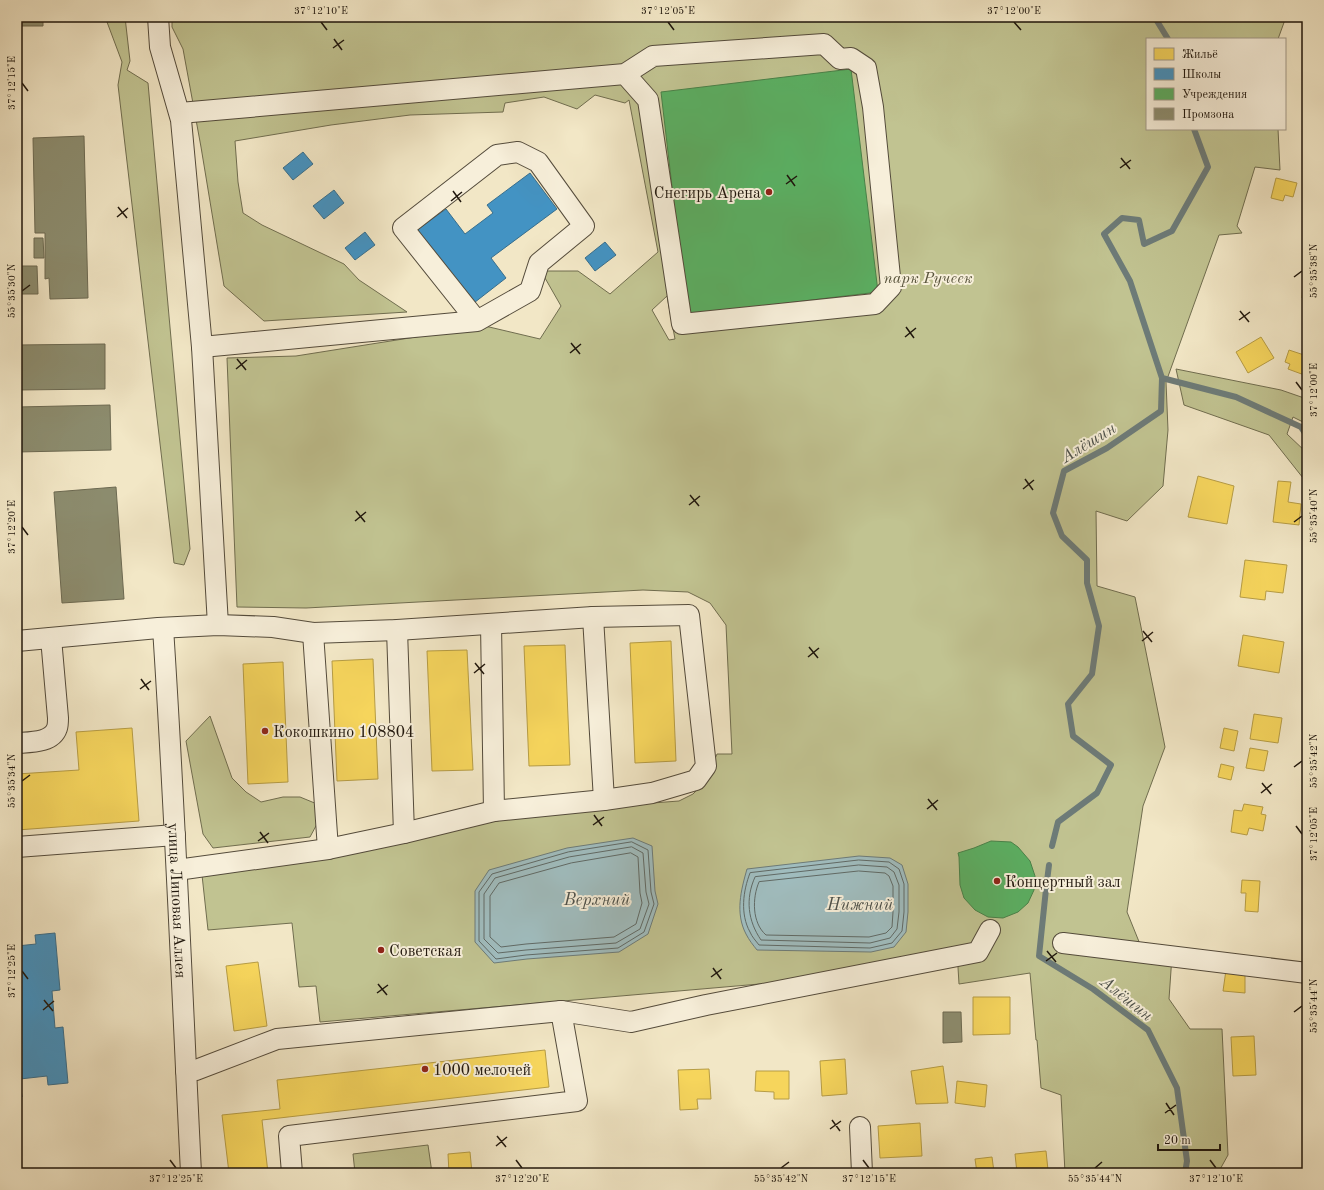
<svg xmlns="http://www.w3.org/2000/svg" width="1324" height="1190" font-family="'Old Standard TT',serif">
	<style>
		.green { fill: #c1c391; stroke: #706d4f; fill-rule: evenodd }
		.water { fill: #a0bdbf; stroke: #6d7b78 }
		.homes { fill: #f6d55c; stroke: #b69c44 }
		.schools { fill: #4393c3; stroke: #386e8c }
		.public { fill: #5aae61; stroke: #498148 }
		.industry { fill: #8c8c6e; stroke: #6c6951 }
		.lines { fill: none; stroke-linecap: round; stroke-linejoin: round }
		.shore { stroke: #606a66; stroke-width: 1 }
		.stream { stroke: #6d7b78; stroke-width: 6 }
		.minor-casing { stroke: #544b3b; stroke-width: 22 }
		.minor { stroke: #f7efda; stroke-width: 20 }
		.ticks { fill: none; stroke: #20170d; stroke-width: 1.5 }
		.poi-dot { fill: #8f2418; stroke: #f7efda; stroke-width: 1.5 }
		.labels { text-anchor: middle; stroke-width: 4; stroke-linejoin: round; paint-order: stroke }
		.poi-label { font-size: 16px; fill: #20170d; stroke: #f7efda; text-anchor: start }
		.park-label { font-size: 16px; font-style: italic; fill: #58533b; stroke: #f7efda }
		.street-label { font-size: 16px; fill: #20170d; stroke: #f7efda }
		.water-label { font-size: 17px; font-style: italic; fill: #4d514b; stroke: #f7efda }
		.neatline { fill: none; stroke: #20170d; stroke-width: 1.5 }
		.ticks-label { font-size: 10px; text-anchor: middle; fill: #20170d }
	</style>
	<rect width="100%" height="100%" fill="#f2e7c6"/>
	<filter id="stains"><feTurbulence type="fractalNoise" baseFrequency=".005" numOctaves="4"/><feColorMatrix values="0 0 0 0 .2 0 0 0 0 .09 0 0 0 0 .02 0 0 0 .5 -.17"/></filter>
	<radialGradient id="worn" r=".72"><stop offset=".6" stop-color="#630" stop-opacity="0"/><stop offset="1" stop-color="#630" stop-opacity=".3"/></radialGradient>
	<!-- green -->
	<path class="green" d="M 107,17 L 125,17 L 130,61 L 127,70 L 148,83 L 190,549 L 184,565 L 174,563 L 118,85 L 122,62 L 107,22 Z
		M 172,17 L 1286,17 L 1278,39 L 1147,39 L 1147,129 L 1278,129 L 1280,170 L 1255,167 L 1237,226 L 1242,233 L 1219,235 L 1166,382 L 1168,430 L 1163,486 L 1127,521 L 1096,511 L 1097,586 L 1135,597 L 1165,747 L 1143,806 L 1127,912 L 1144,954 L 1172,956 L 1169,999 L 1190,1029 L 1222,1029 L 1228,1155 L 1218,1173 L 1065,1173 L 1061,1095 L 1041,1088 L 1037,1040 L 1036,1040 L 1030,973 L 959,984 L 957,951 L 933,969 L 320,1022 L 316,986 L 299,987 L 292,923 L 208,930 L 202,875 L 494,815 L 679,801 L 693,794 L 705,782 L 717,754 L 732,754 L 726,625 L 710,603 L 688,592 L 643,590 L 306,608 L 237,607 L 227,358 L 296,356 L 485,326 L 540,339 L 561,306 L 541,271 L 578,271 L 610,294 L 658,252 L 629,100 L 625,103 L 595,95 L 577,109 L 544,97 L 505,103 L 503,112 L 410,115 L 331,125 L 235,141 L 238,182 L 243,213 L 262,225 L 344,264 L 359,280 L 407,312 L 264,321 L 224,286 L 201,147 L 183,49 L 172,27 ZM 667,296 L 675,339 L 669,340 L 652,310 Z
		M 1176,369 L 1281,390 L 1307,399 L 1307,424 L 1293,417 L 1287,434 L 1307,453 L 1307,483 L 1269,435 L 1184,405 Z
		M 210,716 L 232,778 L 246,792 L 261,802 L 283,797 L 300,797 L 317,804 L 317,824 L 310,837 L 213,848 L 203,834 L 186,741 Z
		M 428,1145 L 432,1173 L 355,1173 L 353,1154 Z"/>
	<!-- water -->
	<path class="water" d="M 633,838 L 652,846 L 655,891 L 658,904 L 648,934 L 619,952 L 527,959 L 494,963 L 475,942 L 475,891 L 489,870 L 567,848 Z
		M 859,856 L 890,858 L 902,865 L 908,884 L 908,912 L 906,932 L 894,947 L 871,952 L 757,950 C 753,945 749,940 746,934 C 735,913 741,890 747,869 Z"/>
	<!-- homes -->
	<path class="homes" d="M 1276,178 L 1297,183 L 1293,197 L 1285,195 L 1283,201 L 1271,198 Z
		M 1304,270 L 1307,270 L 1307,299 L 1302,298 Z
		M 1261,337 L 1274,358 L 1248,373 L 1236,352 Z
		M 1289,350 L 1307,356 L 1307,376 L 1288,369 L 1290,364 L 1285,362 Z
		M 1198,476 L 1234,486 L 1227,524 L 1188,517 Z
		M 1278,481 L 1291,482 L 1288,502 L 1301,504 L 1299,525 L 1273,522 Z
		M 1245,560 L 1287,565 L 1283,593 L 1266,591 L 1265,600 L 1240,597 Z
		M 1243,635 L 1284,642 L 1279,673 L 1238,666 Z
		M 671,641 L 676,761 L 635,763 L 630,643 Z
		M 565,645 L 570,765 L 529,766 L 524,646 Z
		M 467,650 L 473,770 L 432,771 L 427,651 Z
		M 373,659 L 378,779 L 337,781 L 332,661 Z
		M 283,662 L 288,782 L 248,784 L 243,664 Z
		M 1254,714 L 1282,718 L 1278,743 L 1250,739 Z
		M 132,728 L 139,821 L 17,830 L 17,774 L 79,770 L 76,732 Z
		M 1224,728 L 1238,731 L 1234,751 L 1220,748 Z
		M 1250,748 L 1268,751 L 1264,771 L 1246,768 Z
		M 1221,764 L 1234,767 L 1231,780 L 1218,777 Z
		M 1244,804 L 1263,807 L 1261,814 L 1266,815 L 1263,831 L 1249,828 L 1247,835 L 1231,832 L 1234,810 L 1242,811 Z
		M 1242,880 L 1260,881 L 1258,912 L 1245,911 L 1246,893 L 1241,893 Z
		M 258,962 L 267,1026 L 234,1031 L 226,966 Z
		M 1226,970 L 1245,974 L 1245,993 L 1223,991 Z
		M 973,997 L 1010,997 L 1010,1034 L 973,1035 Z
		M 1254,1036 L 1256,1075 L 1233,1076 L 1231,1037 Z
		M 545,1050 L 549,1087 L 262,1120 L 268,1173 L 229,1173 L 222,1115 L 280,1109 L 277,1080 Z
		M 845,1059 L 847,1094 L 822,1096 L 820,1061 Z
		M 943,1066 L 948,1103 L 916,1104 L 911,1071 Z
		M 709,1069 L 711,1099 L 697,1099 L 698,1109 L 680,1110 L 678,1070 Z
		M 756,1071 L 789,1071 L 789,1099 L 774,1099 L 774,1092 L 755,1091 Z
		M 957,1081 L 987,1085 L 985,1107 L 955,1103 Z
		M 920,1123 L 922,1156 L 880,1158 L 878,1126 Z
		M 1046,1151 L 1048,1170 L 1017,1173 L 1015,1154 Z
		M 470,1152 L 472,1173 L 449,1173 L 448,1154 Z
		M 992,1157 L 994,1172 L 977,1173 L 975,1159 Z"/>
	<!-- schools -->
	<path class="schools" d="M 303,152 L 313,164 L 293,180 L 283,168 Z
		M 530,173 L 557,209 L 491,258 L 506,278 L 470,306 L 414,232 L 446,209 L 465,234 L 493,213 L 487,205 Z
		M 334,190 L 344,203 L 324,219 L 313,206 Z
		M 365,232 L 375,245 L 355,260 L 345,248 Z
		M 605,242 L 616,255 L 595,271 L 585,258 Z
		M 55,933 L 60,990 L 52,991 L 55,1028 L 63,1027 L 68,1083 L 48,1085 L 47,1076 L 20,1079 L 22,1097 L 17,1098 L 17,946 L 36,944 L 35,935 Z"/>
	<!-- public -->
	<path class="public" d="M 851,69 L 878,292 L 687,315 L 661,92 Z
		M 991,841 L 1011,842 L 1018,847 L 1030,861 L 1035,876 L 1034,890 L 1028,903 L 1018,912 L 1003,918 L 988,917 L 975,910 L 964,898 L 960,885 L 959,857 L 958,853 L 974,848 Z"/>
	<!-- industry -->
	<path class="industry" d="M 17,17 L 43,17 L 43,26 L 17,26 Z
		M 83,17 L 98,17 L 98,21 L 83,21 Z
		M 84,136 L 88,298 L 50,299 L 49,278 L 45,279 L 45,233 L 35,233 L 33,138 Z
		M 34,238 L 43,238 L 44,258 L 34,258 Z
		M 17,266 L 37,266 L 38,294 L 17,294 Z
		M 105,344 L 105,389 L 17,390 L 17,345 Z
		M 110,405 L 111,450 L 17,452 L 17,407 Z
		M 116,487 L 124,599 L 62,603 L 54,492 Z
		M 943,1012 L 961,1012 L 962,1042 L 943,1043 Z"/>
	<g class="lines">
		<!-- shore -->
		<path class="shore" d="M 632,842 L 648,850 L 651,892 L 654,904 L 644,932 L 618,948 L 526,955 L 496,959 L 479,941 L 479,892 L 492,874 L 568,852 Z
			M 632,847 L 643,853 L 646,892 L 649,904 L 640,929 L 616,943 L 526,950 L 498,953 L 484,939 L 484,894 L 495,878 L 569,857 Z
			M 631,853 L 638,857 L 640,893 L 642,903 L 636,924 L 614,937 L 526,944 L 501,947 L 490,937 L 490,896 L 499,883 L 571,863 Z
			M 859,860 L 889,862 L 899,869 L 904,884 L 904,912 L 902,931 L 892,943 L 870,948 L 759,945 C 756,941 752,937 750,932 C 740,914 743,891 750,873 Z
			M 859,865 L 887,867 L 894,872 L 899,885 L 899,912 L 897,929 L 890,938 L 870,943 L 761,940 C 748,921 745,899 755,877 Z
			M 859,871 L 885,873 L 889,876 L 893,886 L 893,912 L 892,927 L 886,933 L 869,937 L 766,935 C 752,923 752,898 759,882 Z"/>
		<!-- stream -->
		<path class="stream" d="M 1159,17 L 1157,21 L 1168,39
			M 1162,378 L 1236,397 L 1301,427 L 1307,436
			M 1052,846 L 1058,822 L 1097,793 L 1111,765 L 1073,736 L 1068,704 L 1092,674 L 1099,626 L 1087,583 L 1087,560 L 1062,536 L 1053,513 L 1064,471 L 1107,448 L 1161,411 L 1162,378 L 1130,281 L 1104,234 L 1122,218 L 1139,220 L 1144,244 L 1172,231 L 1208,167 L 1194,129
			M 1049,865 L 1046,889 L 1039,956 L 1093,989 L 1148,1030 L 1177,1088 L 1187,1161 L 1185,1173"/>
		<!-- minor casing -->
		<g class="minor-casing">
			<g id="minor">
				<path d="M 158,17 L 160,47 L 181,120 L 202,347 L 218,625"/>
				<path d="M 180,113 L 625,74 L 653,56 L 824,44 L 840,59 L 851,58 L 866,68 L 873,107 L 891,287 L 875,304 L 682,324 L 648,100 L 625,74"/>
				<path d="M 202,347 L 477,321 L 530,291 L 539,263 L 584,226 L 538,162 L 518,152 L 497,155 L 403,228 L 477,321"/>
				<path d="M 593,617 L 604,800"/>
				<path d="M 491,624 L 494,811"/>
				<path id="s1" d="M 163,628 C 175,809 182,991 191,1173"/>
				<path d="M 397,630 L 404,833"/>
				<path d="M 313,633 L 328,849"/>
				<path d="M 17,641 L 158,628 L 218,625 L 273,627 L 313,633 L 397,630 L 593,617 L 689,615 L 706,766 L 696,780 L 652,793 L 604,800 L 494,811 L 404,833 L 328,849 L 177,870"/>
				<path d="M 17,743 C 30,742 52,743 57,728 C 58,725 58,721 58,718 L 51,638"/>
				<path d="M 17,847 L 175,835"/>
				<path d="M 1063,943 L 1307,973"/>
				<path d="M 561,1011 L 631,1022 L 706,1005 L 978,952 L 990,930"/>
				<path d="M 186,1071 L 196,1070 L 277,1039 L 561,1011 L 577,1101 L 289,1136 L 292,1173"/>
				<path d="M 860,1127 L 862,1173"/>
			</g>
		</g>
		<!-- minor -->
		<use href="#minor" class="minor"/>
	</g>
	<!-- ticks -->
	<path class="ticks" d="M 321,22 L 327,30M 668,22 L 674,30M 1014,22 L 1021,30M 334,39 L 342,50M 333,48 L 344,40M 22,83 L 28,91M 1121,158 L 1130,169M 1120,168 L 1131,160M 787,175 L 795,186M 786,184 L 797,176M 453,191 L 461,202M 451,201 L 462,192M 118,207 L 127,218M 117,217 L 128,208M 1294,277 L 1302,271M 22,291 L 30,285M 1240,311 L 1249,322M 1239,320 L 1250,312M 906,327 L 914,338M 905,337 L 916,328M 571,343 L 580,354M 570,353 L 581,344M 237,359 L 246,370M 236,369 L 247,360M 1296,382 L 1302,390M 1025,479 L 1033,490M 1023,489 L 1034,480M 690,495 L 699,506M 689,505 L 700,496M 356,511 L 365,522M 355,521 L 366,512M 1294,522 L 1302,516M 22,527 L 28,535M 1143,631 L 1152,642M 1142,641 L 1153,632M 809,647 L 818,658M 808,657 L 819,648M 475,663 L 484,674M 474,673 L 485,664M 141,679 L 149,690M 140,689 L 151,681M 1294,767 L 1302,761M 22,781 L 30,775M 1262,783 L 1271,794M 1261,793 L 1272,784M 928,799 L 937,810M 927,809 L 938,800M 594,815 L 602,826M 593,825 L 604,817M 1296,826 L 1302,834M 260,832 L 268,843M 258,841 L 269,833M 1047,951 L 1056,962M 1046,961 L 1057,953M 713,968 L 721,979M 22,971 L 28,979M 711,977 L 722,969M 378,984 L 387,995M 377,993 L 388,985M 44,1000 L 53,1011M 43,1010 L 54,1001M 1294,1012 L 1302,1006M 1166,1103 L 1174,1115M 1165,1113 L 1176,1105M 832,1120 L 840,1131M 830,1129 L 841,1121M 497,1136 L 506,1147M 496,1146 L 507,1137M 170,1160 L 176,1168M 516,1160 L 522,1168M 863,1160 L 869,1168M 1210,1160 L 1216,1168M 781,1168 L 789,1162M 1095,1168 L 1102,1162"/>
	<!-- markers -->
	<g class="poi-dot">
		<circle cx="769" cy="192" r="4"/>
		<circle cx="265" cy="731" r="4"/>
		<circle cx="997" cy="881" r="4"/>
		<circle cx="381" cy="950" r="4"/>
		<circle cx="425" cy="1069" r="4"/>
	</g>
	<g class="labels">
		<!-- poi labels -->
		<g class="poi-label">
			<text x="761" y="198" text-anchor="end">Снегирь Арена</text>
			<text x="273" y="737">Кокошкино 108804</text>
			<text x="1005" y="887">Концертный зал</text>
			<text x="389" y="956">Советская</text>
			<text x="433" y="1075">1000 мелочей</text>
		</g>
		<!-- park labels -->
		<g class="park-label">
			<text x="928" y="283">парк Ручеек</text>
		</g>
		<!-- street labels -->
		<g class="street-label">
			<text dy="6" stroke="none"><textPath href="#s1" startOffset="273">улица Липовая Аллея</textPath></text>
		</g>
		<!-- water labels -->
		<g class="water-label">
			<text transform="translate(1088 442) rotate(-32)" y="6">Алёшин</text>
			<text x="597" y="905">Верхний</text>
			<text x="860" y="910">Нижний</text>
			<text transform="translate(1127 998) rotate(38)" y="6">Алёшин</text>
		</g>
	</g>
	<!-- margin -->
	<rect width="1324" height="1190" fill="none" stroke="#f2e7c6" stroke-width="44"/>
	<!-- legend -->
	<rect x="1146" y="38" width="140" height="92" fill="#f7efda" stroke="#a19988"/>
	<rect x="1154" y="48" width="20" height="12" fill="#f6d55c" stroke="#a19988"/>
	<text x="1182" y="58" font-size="12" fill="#20170d">Жильё</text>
	<rect x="1154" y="68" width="20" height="12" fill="#4393c3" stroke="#a19988"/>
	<text x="1182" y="78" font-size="12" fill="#20170d">Школы</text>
	<rect x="1154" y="88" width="20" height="12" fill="#5aae61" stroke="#a19988"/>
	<text x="1182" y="98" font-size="12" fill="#20170d">Учреждения</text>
	<rect x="1154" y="108" width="20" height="12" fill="#8c8c6e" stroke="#a19988"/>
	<text x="1182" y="118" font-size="12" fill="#20170d">Промзона</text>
	<!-- scale -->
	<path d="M1158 1144v6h62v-6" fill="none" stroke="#20170d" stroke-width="2"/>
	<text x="1164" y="1144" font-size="12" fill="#20170d" stroke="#f7efda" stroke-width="3" paint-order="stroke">20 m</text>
	<rect x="22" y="22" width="1280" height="1146" class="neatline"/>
	<g class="ticks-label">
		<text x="321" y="14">37°12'10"E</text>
		<text x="668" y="14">37°12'05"E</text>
		<text x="1014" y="14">37°12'00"E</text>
		<text transform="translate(11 83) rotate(-90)" y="4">37°12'15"E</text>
		<text transform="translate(1313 271) rotate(-90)" y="4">55°35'38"N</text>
		<text transform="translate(11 291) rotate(-90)" y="4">55°35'30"N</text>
		<text transform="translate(1313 390) rotate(-90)" y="4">37°12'00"E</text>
		<text transform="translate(1313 516) rotate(-90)" y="4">55°35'40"N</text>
		<text transform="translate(11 527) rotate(-90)" y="4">37°12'20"E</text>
		<text transform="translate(1313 761) rotate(-90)" y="4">55°35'42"N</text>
		<text transform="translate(11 781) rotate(-90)" y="4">55°35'34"N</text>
		<text transform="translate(1313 834) rotate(-90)" y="4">37°12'05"E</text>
		<text transform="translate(11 971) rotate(-90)" y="4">37°12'25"E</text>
		<text transform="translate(1313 1006) rotate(-90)" y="4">55°35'44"N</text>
		<text x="176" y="1182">37°12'25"E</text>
		<text x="522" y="1182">37°12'20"E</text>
		<text x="781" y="1182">55°35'42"N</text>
		<text x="869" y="1182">37°12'15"E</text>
		<text x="1095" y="1182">55°35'44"N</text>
		<text x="1216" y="1182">37°12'10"E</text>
	</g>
	<rect width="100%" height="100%" filter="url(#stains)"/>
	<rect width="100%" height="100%" fill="url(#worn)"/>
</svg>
